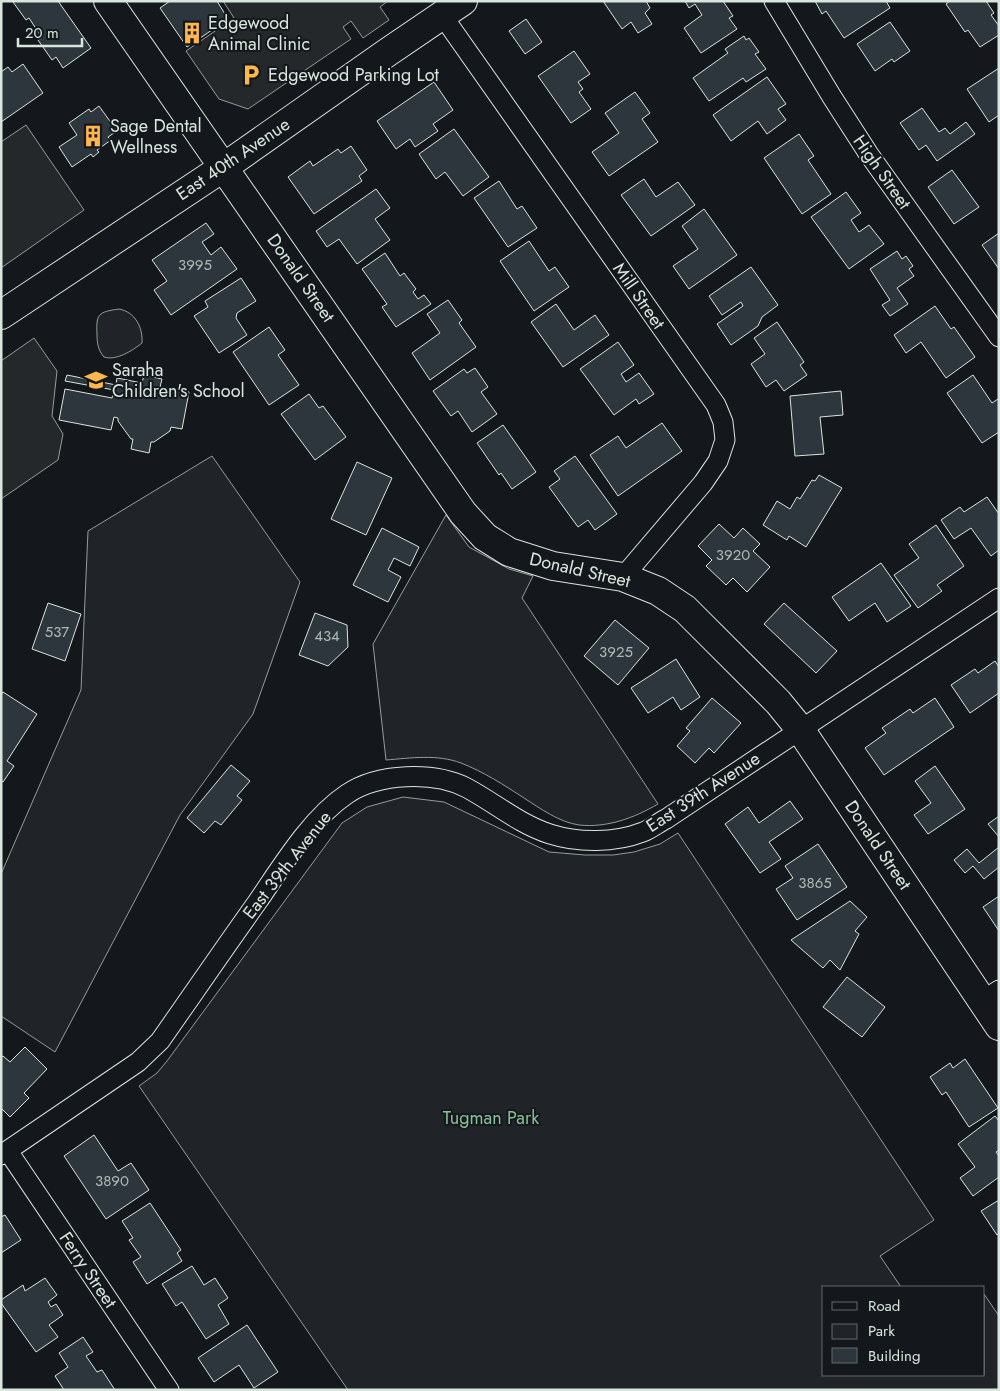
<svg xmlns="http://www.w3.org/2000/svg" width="1000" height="1391" font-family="Jost,sans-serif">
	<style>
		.green { fill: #202428; stroke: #939e99 }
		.parking { fill: #24282b; stroke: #939e99 }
		.building { fill: #2c363c; stroke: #d8e6dc }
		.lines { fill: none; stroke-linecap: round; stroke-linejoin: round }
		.street-casing { stroke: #d8e6dc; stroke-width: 21 }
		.secondary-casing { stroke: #d8e6dc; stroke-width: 30 }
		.street { stroke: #14181c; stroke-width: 19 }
		.secondary { stroke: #14181c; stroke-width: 28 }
		.labels { text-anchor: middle; stroke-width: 4; stroke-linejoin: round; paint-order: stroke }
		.number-label { font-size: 15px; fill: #adbab4 }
		.poi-label { font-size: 18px; fill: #d8e6dc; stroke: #14181c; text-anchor: start }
		.street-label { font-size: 18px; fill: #d8e6dc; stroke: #14181c }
		.park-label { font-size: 18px; fill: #8ac095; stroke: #14181c }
	</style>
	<rect width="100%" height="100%" fill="#14181c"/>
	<!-- green -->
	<path class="green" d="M 119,309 C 135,312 143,327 142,343 C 132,351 116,361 104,357 C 98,350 97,343 97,334 C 96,314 98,312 119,309 Z
		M 212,456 L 300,582 L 253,714 L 180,815 L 55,1052 L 1,1016 L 1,874 L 81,690 L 88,531 Z
		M 446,515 L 469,547 L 509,569 L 533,576 L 522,598 L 658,804 C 634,818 607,828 579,825 C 559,822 541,809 524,798 C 504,785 484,772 461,763 C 437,754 411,758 386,760 L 373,644 Z
		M 403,797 L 444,802 L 549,852 L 585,855 L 613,855 L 634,852 L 660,844 L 678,833 L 934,1220 L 880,1256 L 901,1287 L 824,1287 L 824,1375 L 984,1375 L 984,1294 L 999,1316 L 999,1390 L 348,1390 L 139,1086 L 157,1073 L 167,1061 L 342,823 L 367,807 Z"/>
	<!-- parking -->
	<path class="parking" d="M 223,1 L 388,1 L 380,7 L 389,20 L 363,38 L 351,21 L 343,27 L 351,39 L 248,109 L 219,99 L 186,51 L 234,18 Z
		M 26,125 L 84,210 L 1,268 L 1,142 Z
		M 34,338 L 57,371 L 52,416 L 63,434 L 58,460 L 1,499 L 1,361 Z"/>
	<!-- building -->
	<path class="building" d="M 15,1 L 58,1 L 91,48 L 63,68 L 56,57 L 52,60 L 38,40 L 42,38 L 29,18 L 26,20 L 13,2 Z
		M 170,1 L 217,1 L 228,19 L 187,47 L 160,8 Z
		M 603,1 L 646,1 L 650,8 L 645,13 L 652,24 L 638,33 L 631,22 L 622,29 Z
		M 685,1 L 723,1 L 733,16 L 729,18 L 737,29 L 701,53 L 684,28 L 702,15 L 695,4 L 689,8 Z
		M 815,1 L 886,1 L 890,8 L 844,38 L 826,11 L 822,14 Z
		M 950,1 L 986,1 L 994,13 L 991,15 L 999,26 L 999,35 L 980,47 L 968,30 L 965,32 L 946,4 Z
		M 526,19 L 542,42 L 525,54 L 509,31 Z
		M 890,22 L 910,51 L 894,62 L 892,59 L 875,71 L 857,44 Z
		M 744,36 L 746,40 L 749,38 L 759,52 L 755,54 L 766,69 L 746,82 L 743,78 L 709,101 L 693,78 L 728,53 L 725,49 Z
		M 574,51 L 590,74 L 578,82 L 583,89 L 579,92 L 591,109 L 571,123 L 538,76 Z
		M 23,64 L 43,93 L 1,122 L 1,72 L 8,67 L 12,72 Z
		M 999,68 L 999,115 L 989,122 L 967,89 Z
		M 767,77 L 786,104 L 778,109 L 786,120 L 767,134 L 758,121 L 731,141 L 713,115 Z
		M 434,82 L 453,110 L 433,124 L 438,131 L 415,147 L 410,139 L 396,149 L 377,121 Z
		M 635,92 L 650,113 L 642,119 L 658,142 L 609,176 L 592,152 L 619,133 L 605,113 Z
		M 99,106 L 117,131 L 108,137 L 111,140 L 97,150 L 99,152 L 93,157 L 91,154 L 72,167 L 59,147 L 77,135 L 69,123 L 89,109 L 91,112 Z
		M 922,108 L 939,132 L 945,128 L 950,134 L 966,122 L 975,134 L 937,161 L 926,145 L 919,150 L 900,123 Z
		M 454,129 L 489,177 L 463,196 L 445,172 L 436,179 L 419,154 Z
		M 799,134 L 814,156 L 808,160 L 831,194 L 802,214 L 764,158 Z
		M 351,146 L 367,170 L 359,176 L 362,181 L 314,214 L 288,177 L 310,161 L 313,166 L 338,149 L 341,153 Z
		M 952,170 L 979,207 L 954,224 L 928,187 Z
		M 644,179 L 656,197 L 678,182 L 695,205 L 651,236 L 621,195 Z
		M 499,181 L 517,209 L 522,206 L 537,228 L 508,247 L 474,198 Z
		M 376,189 L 390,208 L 375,219 L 390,240 L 357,264 L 339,239 L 327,247 L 316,231 Z
		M 846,192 L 861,213 L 851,220 L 859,232 L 869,225 L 884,244 L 849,269 L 811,217 Z
		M 704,209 L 737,255 L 689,289 L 673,266 L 698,249 L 682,226 Z
		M 206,223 L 214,234 L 202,242 L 211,255 L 221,247 L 237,269 L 171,315 L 154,290 L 167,281 L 152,260 Z
		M 999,233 L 999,269 L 982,245 Z
		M 529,241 L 549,271 L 555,267 L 569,287 L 534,311 L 500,261 Z
		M 897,251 L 902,259 L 906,256 L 913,266 L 909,269 L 914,276 L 897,288 L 908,304 L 890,316 L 882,305 L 890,300 L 870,269 Z
		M 385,253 L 400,276 L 404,273 L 416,289 L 413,292 L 418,299 L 424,295 L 431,304 L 396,327 L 382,307 L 387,304 L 362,269 Z
		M 751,267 L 778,305 L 762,317 L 758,326 L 731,345 L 717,324 L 743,306 L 741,302 L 722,315 L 709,296 Z
		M 241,278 L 256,301 L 237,313 L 236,318 L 247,335 L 219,353 L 194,316 L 208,307 L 205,301 Z
		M 448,300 L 462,320 L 459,323 L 476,347 L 430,380 L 412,353 L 440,333 L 427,314 Z
		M 556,304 L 574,330 L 595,315 L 609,335 L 563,367 L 531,322 Z
		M 935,306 L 951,329 L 954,327 L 975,357 L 946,378 L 921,342 L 906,353 L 894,335 Z
		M 777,322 L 804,362 L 800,365 L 807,375 L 784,391 L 776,380 L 766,387 L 751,364 L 765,354 L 754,338 Z
		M 269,327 L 285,350 L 278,355 L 299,385 L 269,405 L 233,352 Z
		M 618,342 L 634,365 L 621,374 L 626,382 L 639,373 L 654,394 L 639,404 L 636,399 L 614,415 L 580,369 Z
		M 475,368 L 488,387 L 481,392 L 497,414 L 472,432 L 458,411 L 451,416 L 433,391 L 464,369 L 467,373 Z
		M 67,375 L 116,385 L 117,378 L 142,383 L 144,375 L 162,379 L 160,387 L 189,392 L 182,429 L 171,427 L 170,431 L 154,442 L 151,442 L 149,453 L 131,449 L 133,439 L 131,439 L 118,421 L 118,418 L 114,417 L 111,430 L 59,420 L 65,389 L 112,398 L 114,390 L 65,381 Z
		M 973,375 L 992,403 L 998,399 L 999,401 L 999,432 L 982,443 L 947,393 Z
		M 841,391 L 843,415 L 820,417 L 824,454 L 795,456 L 790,396 Z
		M 309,394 L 319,408 L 323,406 L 346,437 L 315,460 L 281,414 Z
		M 662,423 L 682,451 L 618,496 L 590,455 L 618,436 L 626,448 Z
		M 503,425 L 536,472 L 512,489 L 501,473 L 499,475 L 477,443 Z
		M 575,456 L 617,514 L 595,530 L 588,520 L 578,527 L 549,487 L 560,479 L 554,471 Z
		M 357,462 L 392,478 L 366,535 L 331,519 Z
		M 819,475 L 842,488 L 806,547 L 789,536 L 787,540 L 763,525 L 777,501 L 790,509 L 797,497 L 800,499 L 812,480 L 815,481 Z
		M 987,497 L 999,514 L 999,550 L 991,556 L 971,528 L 954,539 L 941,520 L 960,507 L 964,512 Z
		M 719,524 L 734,538 L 743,528 L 760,544 L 753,551 L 770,567 L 747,592 L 733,578 L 726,585 L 706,566 L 712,560 L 698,546 Z
		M 936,525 L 964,566 L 937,585 L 942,591 L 918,608 L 894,575 L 919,558 L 909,544 Z
		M 382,528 L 419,547 L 410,566 L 394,558 L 388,570 L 401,577 L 388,602 L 353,585 Z
		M 881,563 L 911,606 L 887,622 L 875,603 L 849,621 L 832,597 Z
		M 48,603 L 81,614 L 65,661 L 32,649 Z
		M 784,603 L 837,651 L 816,673 L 764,624 Z
		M 315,613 L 347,625 L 348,647 L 328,666 L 299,655 Z
		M 615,620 L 649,648 L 618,685 L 584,656 Z
		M 676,659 L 700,697 L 681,710 L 673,697 L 648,713 L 631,688 Z
		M 995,661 L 999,667 L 999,693 L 970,713 L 951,685 L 975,669 L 978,673 Z
		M 3,692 L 37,714 L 7,761 L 14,766 L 3,782 L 1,781 L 1,695 Z
		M 712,698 L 741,723 L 714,753 L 709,748 L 695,763 L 677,746 L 690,731 L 686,728 Z
		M 935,698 L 954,727 L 884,775 L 865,748 L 886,733 L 882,728 L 910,709 L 913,713 Z
		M 231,765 L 250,781 L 237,796 L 242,800 L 221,825 L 215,821 L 204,833 L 187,818 Z
		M 935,766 L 965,809 L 928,834 L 914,815 L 931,803 L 915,781 Z
		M 790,801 L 803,819 L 769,842 L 781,859 L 760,873 L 725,824 L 748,807 L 759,823 Z
		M 999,816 L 999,837 L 988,824 Z
		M 818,844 L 847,887 L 797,920 L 776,889 L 793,878 L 785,866 Z
		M 999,847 L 999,867 L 984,879 L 973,866 L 965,873 L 954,860 L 967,849 L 979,863 Z
		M 999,896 L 999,931 L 983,907 Z
		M 850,901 L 867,917 L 855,931 L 859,934 L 840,970 L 830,960 L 823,968 L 791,940 Z
		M 847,977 L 885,1007 L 862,1037 L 823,1007 Z
		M 25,1047 L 47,1069 L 24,1093 L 29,1098 L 10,1117 L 1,1108 L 1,1057 L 3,1056 L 10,1062 Z
		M 965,1059 L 998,1108 L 969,1127 L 946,1092 L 942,1095 L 930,1077 L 950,1063 L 953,1068 Z
		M 995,1116 L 999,1121 L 999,1150 L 996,1152 L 999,1156 L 999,1177 L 973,1196 L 960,1178 L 975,1167 L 958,1144 Z
		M 94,1135 L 118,1171 L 131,1163 L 149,1190 L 106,1219 L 64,1156 Z
		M 999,1200 L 999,1233 L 997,1235 L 981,1211 Z
		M 150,1203 L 181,1250 L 177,1253 L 182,1261 L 147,1284 L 133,1262 L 141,1257 L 129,1240 L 133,1238 L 122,1221 Z
		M 5,1215 L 21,1240 L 1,1253 L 1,1217 Z
		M 192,1266 L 204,1285 L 215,1278 L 228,1298 L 218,1305 L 229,1324 L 206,1339 L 182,1302 L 176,1306 L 162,1284 Z
		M 45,1278 L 57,1295 L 48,1302 L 51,1307 L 56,1304 L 63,1315 L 49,1325 L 58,1337 L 36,1352 L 1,1303 L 1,1300 L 23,1285 L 25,1291 Z
		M 247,1325 L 278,1372 L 254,1388 L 239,1365 L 214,1382 L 198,1358 Z
		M 83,1337 L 93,1352 L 86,1356 L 97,1372 L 102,1370 L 115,1390 L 64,1390 L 55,1376 L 68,1367 L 59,1353 Z"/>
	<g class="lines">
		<!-- street casing -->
		<g class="street-casing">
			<path id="street" d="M 774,1 L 832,97 L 868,153 L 999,337
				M 442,15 L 716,405 L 723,422 L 725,440 L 718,461 L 703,483 L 623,577
				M 982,1001 L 999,990
				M 8,1151 L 169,1390
				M 1,1155 L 138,1062 L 160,1041 C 193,994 225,947 258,901 C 282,866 311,818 347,794 C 378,773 434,771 467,788 C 495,803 519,824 550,834 C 578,843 615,843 643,832 C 651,829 658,823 666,819 L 999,598"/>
		</g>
		<!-- secondary casing -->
		<g class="secondary-casing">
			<path id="secondary" d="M 108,1 L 463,513 L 485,537 L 509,552 L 553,566 L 623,577 L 658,591 L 685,609 L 778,702 L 800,729 L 999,1026
				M 1,315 L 224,167 L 388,52 L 463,1"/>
		</g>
		<!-- street -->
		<use href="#street" class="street"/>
		<!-- secondary -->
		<use href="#secondary" class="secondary"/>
	</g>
	<!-- icons -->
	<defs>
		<g id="building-bare" transform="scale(1.725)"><path d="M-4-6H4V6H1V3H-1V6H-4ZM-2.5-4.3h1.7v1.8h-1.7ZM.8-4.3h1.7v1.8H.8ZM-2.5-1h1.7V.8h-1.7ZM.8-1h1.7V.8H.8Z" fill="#ffb74d" stroke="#14181c" stroke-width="2.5" paint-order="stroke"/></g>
		<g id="parking-bare" transform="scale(1.725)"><path d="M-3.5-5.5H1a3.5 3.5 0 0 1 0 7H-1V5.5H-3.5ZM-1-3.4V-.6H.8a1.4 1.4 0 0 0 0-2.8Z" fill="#ffb74d" stroke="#14181c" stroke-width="2.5" paint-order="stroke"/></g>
		<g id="school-bare" transform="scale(1.725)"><path d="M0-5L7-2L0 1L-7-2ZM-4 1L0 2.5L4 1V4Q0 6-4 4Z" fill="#ffb74d" stroke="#14181c" stroke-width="2.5" paint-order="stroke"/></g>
	</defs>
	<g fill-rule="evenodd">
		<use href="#building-bare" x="192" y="33"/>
		<use href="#parking-bare" x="251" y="75"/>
		<use href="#building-bare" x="93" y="136"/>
		<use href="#school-bare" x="96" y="380"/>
	</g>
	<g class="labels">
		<!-- number labels -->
		<g class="number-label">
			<text x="195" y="270">3995</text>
			<text x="733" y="560">3920</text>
			<text x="57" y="637">537</text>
			<text x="327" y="641">434</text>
			<text x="616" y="657">3925</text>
			<text x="815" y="888">3865</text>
			<text x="112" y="1186">3890</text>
		</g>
		<!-- poi labels -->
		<g class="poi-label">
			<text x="208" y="29">Edgewood<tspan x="208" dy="21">Animal Clinic</tspan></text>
			<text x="268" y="81">Edgewood Parking Lot</text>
			<text x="110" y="132">Sage Dental<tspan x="110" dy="21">Wellness</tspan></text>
			<text x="112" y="376">Saraha<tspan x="112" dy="21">Children's School</tspan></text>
		</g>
		<!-- street labels -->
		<g class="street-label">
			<text transform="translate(233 159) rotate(-34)" y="6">East 40th Avenue</text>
			<text transform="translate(882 172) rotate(55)" y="6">High Street</text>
			<text transform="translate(301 278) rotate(55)" y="6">Donald Street</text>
			<text transform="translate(639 296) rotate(55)" y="6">Mill Street</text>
			<text transform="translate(580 570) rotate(13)" y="6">Donald Street</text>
			<text transform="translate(703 792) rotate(-33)" y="6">East 39th Avenue</text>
			<text transform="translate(878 845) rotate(56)" y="6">Donald Street</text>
			<text transform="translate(287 865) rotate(-52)" y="6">East 39th Avenue</text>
			<text transform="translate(88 1270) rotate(56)" y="6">Ferry Street</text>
		</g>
		<!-- park labels -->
		<g class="park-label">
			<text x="491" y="1124">Tugman Park</text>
		</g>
	</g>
	<!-- border -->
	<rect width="1000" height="1391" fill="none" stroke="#d8e6dc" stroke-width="5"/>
	<!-- legend -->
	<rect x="822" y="1286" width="162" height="90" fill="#14181c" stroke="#626a69"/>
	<rect x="832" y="1302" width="25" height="8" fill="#14181c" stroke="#626a69"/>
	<text x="868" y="1311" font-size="15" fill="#d8e6dc">Road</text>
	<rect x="832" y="1324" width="25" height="15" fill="#202428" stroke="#626a69"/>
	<text x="868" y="1336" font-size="15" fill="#d8e6dc">Park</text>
	<rect x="832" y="1348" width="25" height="15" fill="#2c363c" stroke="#626a69"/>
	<text x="868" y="1361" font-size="15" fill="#d8e6dc">Building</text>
	<!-- scale -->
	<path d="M18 38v8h64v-8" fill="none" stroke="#d8e6dc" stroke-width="2.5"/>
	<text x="25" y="38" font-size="15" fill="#d8e6dc" stroke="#14181c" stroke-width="4" paint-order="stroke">20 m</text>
</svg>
